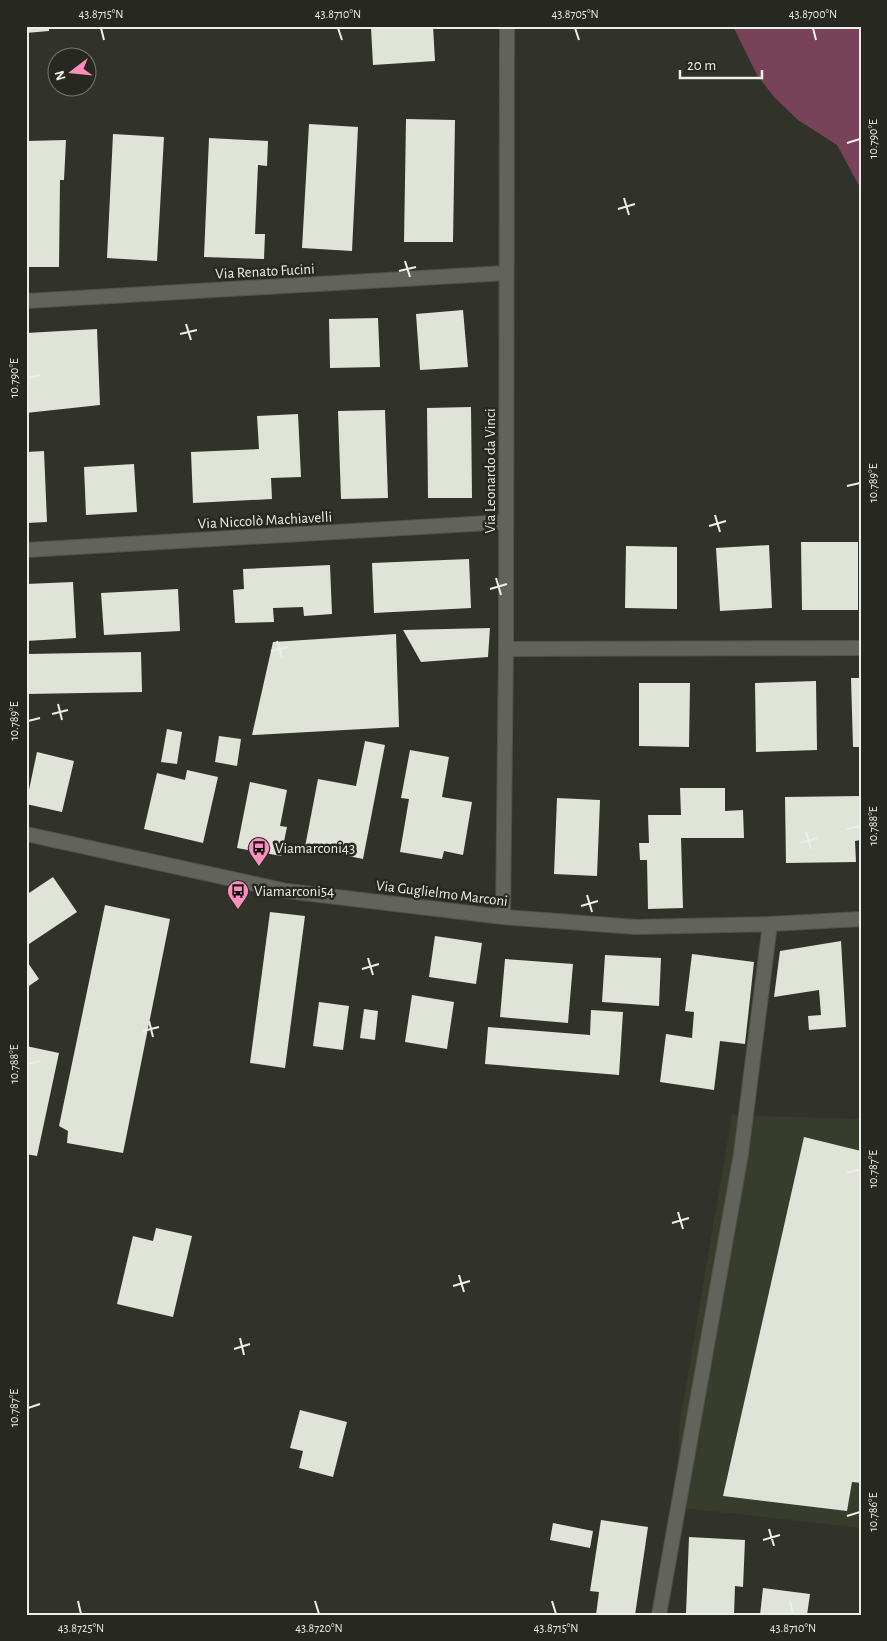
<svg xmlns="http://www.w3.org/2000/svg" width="887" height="1641" font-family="'Alegreya Sans',sans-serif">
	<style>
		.built { fill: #383c2d }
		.green { fill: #784359 }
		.building { fill: #e0e3d8 }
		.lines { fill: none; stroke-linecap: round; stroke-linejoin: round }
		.minor-casing { stroke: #50524b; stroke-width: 16 }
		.minor { stroke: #62645b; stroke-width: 14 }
		.ticks { fill: none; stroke: #edeee9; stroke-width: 2 }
		.labels { text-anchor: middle; stroke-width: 5; stroke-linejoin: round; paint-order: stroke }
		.street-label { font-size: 15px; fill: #edeee9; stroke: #272921 }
		.poi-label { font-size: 15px; fill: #edeee9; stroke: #272921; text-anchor: start }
		.neatline { fill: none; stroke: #edeee9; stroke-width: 2 }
		.ticks-label { font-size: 12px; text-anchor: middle; fill: #edeee9 }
	</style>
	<rect width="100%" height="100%" fill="#31332b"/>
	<!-- built -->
	<path class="built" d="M 732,1115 L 861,1119 L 861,1528 L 675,1507 L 680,1421 Z"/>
	<!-- green -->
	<path class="green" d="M 733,26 L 861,26 L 861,189 L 837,145 L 798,120 L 775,98 L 757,75 Z"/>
	<!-- building -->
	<path class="building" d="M 26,26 L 49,26 L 49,31 L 26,33 Z
		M 387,26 L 433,26 L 435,61 L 373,65 L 371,28 Z
		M 406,119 L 455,120 L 453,242 L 404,242 Z
		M 309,124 L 358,127 L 352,251 L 302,248 Z
		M 113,134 L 164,137 L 157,261 L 107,258 Z
		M 209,138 L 268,141 L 267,166 L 258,165 L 255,234 L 265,234 L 264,259 L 204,257 Z
		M 66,140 L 64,180 L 60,180 L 59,267 L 26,267 L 26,141 Z
		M 463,310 L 468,367 L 420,370 L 416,314 Z
		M 378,318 L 380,367 L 330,368 L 329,319 Z
		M 97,329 L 100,405 L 26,413 L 26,333 Z
		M 471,407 L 472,498 L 428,498 L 427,408 Z
		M 385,410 L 388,498 L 341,499 L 338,411 Z
		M 298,414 L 301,477 L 271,478 L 272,499 L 193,503 L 191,452 L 259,449 L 257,416 Z
		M 44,451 L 47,522 L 26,523 L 26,452 Z
		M 134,464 L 137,512 L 86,515 L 84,467 Z
		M 801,542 L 858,542 L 858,610 L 802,610 Z
		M 769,545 L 772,608 L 720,611 L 716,548 Z
		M 626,546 L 677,547 L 677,609 L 625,608 Z
		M 469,559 L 471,608 L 374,613 L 372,563 Z
		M 330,565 L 332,614 L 304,616 L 303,607 L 273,608 L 274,622 L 235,623 L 233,590 L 244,589 L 243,569 Z
		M 73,582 L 76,638 L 26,641 L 26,584 Z
		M 178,589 L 180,631 L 104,635 L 101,593 Z
		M 490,628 L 488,657 L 421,662 L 403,630 Z
		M 396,634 L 399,727 L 252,735 L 273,642 Z
		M 141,652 L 142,692 L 26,694 L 26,654 Z
		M 851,678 L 861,678 L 861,747 L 853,747 Z
		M 816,681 L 817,750 L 756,752 L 755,683 Z
		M 639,683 L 690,683 L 689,747 L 639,746 Z
		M 167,729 L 182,732 L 177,764 L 161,762 Z
		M 219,736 L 241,739 L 237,766 L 215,762 Z
		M 365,741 L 385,745 L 363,859 L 305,847 L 318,779 L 356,786 Z
		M 410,750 L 449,757 L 442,797 L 472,802 L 463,855 L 444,851 L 442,859 L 400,852 L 409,799 L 401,798 Z
		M 37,752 L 74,761 L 62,812 L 26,804 Z
		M 187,770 L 218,777 L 203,843 L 144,829 L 157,773 L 185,780 Z
		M 250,782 L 287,790 L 280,826 L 287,827 L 281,856 L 237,848 Z
		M 680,788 L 725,788 L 725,811 L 743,810 L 744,838 L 681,838 L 683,908 L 648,909 L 647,860 L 640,860 L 639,843 L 649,843 L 648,815 L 681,815 Z
		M 861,796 L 861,840 L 855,841 L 856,862 L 786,863 L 785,797 Z
		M 557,798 L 600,800 L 597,876 L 554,874 Z
		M 53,877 L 77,912 L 26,946 L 26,895 Z
		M 105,905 L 170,919 L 123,1153 L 67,1143 L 68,1131 L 59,1126 Z
		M 270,912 L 305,916 L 285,1068 L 250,1063 Z
		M 435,936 L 482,943 L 476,984 L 429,977 Z
		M 841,941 L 846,1027 L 809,1030 L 808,1016 L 821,1015 L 819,990 L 774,997 L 780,951 Z
		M 692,954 L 754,962 L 745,1044 L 720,1041 L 714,1090 L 660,1082 L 666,1034 L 692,1038 L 694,1012 L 685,1011 Z
		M 605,955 L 661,958 L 659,1006 L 602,1002 Z
		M 505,959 L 573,964 L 568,1023 L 500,1017 Z
		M 26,960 L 39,979 L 26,988 Z
		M 412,995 L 454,1002 L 447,1049 L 405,1042 Z
		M 319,1002 L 349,1006 L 343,1050 L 313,1046 Z
		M 364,1009 L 378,1011 L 375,1040 L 360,1038 Z
		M 591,1010 L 623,1012 L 619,1075 L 485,1064 L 488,1027 L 590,1035 Z
		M 26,1046 L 59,1053 L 37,1156 L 26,1154 Z
		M 804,1137 L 861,1151 L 861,1483 L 852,1482 L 847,1511 L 723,1496 Z
		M 156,1228 L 192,1236 L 173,1317 L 117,1304 L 133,1236 L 153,1241 Z
		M 300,1410 L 347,1422 L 333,1477 L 299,1468 L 303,1451 L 290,1448 Z
		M 601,1520 L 648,1527 L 635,1615 L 596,1615 L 599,1592 L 590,1591 Z
		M 553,1523 L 593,1531 L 590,1548 L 550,1540 Z
		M 689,1537 L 745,1540 L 743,1587 L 735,1586 L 734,1615 L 686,1613 Z
		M 763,1588 L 810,1594 L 807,1615 L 760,1615 Z"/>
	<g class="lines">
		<!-- minor casing -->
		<g class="minor-casing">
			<path id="minor" d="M 26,301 L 506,273
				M 26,550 L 506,522
				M 506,649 L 861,648
				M 26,834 L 287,891 L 503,917 L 636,927 L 770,924 L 861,919
				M 503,917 L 506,649 L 507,26
				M 659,1615 L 741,1154 L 770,924"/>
		</g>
		<!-- minor -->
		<use href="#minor" class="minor"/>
	</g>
	<!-- ticks -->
	<path class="ticks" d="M 101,28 L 104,40M 338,28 L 342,40M 575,28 L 579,40M 813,28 L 816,40M 847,143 L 860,139M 624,198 L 629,215M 618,209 L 635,204M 405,261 L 410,277M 399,271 L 416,267M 186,324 L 191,340M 180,334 L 197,330M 28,378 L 40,375M 847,486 L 860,483M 715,515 L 720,532M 709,526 L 726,521M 496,578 L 501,595M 490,589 L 507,584M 277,641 L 282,657M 271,651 L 288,647M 58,704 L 62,720M 52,714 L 68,710M 28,721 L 40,718M 847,829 L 860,826M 806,832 L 811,849M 800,843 L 817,838M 587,895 L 592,912M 581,906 L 598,901M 368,958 L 373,975M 362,969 L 379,964M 149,1021 L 153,1037M 143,1031 L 159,1027M 28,1064 L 40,1061M 847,1173 L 860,1169M 678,1212 L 683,1229M 672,1223 L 689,1218M 459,1275 L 464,1292M 453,1286 L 470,1281M 240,1338 L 244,1355M 234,1349 L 250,1344M 28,1408 L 40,1404M 847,1516 L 860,1512M 769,1529 L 774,1546M 763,1540 L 780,1535M 78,1601 L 81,1614M 315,1601 L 319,1614M 552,1601 L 556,1614M 790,1601 L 793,1614"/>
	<!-- icons -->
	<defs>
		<g id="bus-pin" transform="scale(1.125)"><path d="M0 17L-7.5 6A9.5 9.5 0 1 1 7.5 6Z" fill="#fe8ebd" stroke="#272921"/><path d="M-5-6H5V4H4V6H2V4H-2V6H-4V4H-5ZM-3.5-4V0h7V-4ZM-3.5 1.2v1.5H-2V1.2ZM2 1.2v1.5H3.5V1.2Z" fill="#111"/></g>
	</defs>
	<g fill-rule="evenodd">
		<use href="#bus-pin" x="259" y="848"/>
		<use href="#bus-pin" x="238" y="891"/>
	</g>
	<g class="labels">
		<!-- street labels -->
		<g class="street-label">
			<text transform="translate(265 271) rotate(-3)" y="5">Via Renato Fucini</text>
			<text transform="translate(490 471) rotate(-90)" y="5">Via Leonardo da Vinci</text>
			<text transform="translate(265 520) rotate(-3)" y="5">Via Niccolò Machiavelli</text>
			<text transform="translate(442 893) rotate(7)" y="5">Via Guglielmo Marconi</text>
		</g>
		<!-- poi labels -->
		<g class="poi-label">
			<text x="275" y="853">Viamarconi43</text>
			<text x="254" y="896">Viamarconi54</text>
		</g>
	</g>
	<!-- border -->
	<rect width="887" height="1641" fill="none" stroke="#272921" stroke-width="55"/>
	<!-- north arrow -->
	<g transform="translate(72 72) rotate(254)"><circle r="24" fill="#272921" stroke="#767871"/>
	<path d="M0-4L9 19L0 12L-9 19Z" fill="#fe8ebd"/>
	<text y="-8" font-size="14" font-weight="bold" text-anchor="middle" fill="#edeee9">N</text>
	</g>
	<!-- scale -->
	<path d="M680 70v8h82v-8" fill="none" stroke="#edeee9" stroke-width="2.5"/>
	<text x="687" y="70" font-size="15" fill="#edeee9" stroke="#272921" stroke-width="4" paint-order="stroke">20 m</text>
	<rect x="28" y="28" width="832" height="1586" class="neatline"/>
	<g class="ticks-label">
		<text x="101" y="18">43.8715°N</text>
		<text x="338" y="18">43.8710°N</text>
		<text x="575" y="18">43.8705°N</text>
		<text x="813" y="18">43.8700°N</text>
		<text transform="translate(873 139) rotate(-90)" y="4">10.790°E</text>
		<text transform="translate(14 378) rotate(-90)" y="4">10.790°E</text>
		<text transform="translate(873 483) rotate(-90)" y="4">10.789°E</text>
		<text transform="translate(14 721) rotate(-90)" y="4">10.789°E</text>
		<text transform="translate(873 826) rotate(-90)" y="4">10.788°E</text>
		<text transform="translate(14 1064) rotate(-90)" y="4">10.788°E</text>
		<text transform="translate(873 1169) rotate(-90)" y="4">10.787°E</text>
		<text transform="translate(14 1408) rotate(-90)" y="4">10.787°E</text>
		<text transform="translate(873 1512) rotate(-90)" y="4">10.786°E</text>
		<text x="81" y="1632">43.8725°N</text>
		<text x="319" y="1632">43.8720°N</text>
		<text x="556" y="1632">43.8715°N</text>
		<text x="793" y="1632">43.8710°N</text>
	</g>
</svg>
